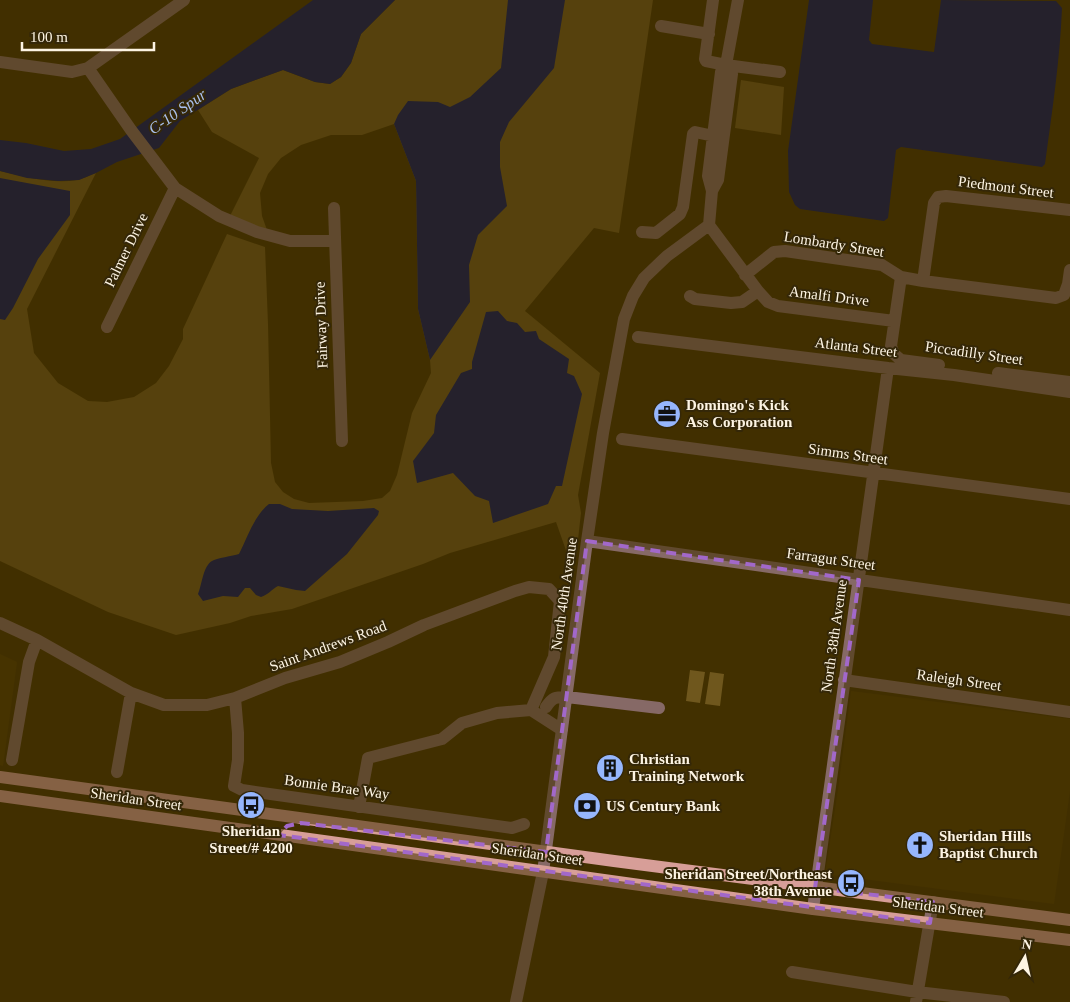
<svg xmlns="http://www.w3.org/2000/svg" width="1070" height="1002" font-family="'Times New Roman',serif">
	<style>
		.built { fill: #4d3800 }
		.green { fill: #6f571d }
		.water { fill: #031063 }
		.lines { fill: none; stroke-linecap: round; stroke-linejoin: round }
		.minor { stroke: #866966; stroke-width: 12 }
		.major { stroke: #d79e98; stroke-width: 12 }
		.marked { fill: none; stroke: #a268ca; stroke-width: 4; stroke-dasharray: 10 6; stroke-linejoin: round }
		.labels { text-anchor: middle; stroke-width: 4; stroke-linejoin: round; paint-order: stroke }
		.street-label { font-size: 15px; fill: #fdf4e3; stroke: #342708 }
		.poi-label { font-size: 15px; font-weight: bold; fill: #fdf4e3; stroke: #342708; text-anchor: start }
		.water-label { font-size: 16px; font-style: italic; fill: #aac0ed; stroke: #342708 }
	</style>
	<rect width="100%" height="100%" fill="#423000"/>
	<!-- built -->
	<path class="built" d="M 0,654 L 17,662 L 3,766 L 0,765 Z
		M 851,691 L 1070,719 L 1070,791 L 1054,904 L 825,874 L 838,790 Z"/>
	<!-- green -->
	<path class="green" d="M 395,0 L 653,0 L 619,233 L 594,228 L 525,311 L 600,373 L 578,495 L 581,513 L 576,557 L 568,556 L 556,522 L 450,553 L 423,564 L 292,609 L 251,616 L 230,623 L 176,635 L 108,612 L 0,561 L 0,171 C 25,177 52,184 77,180 C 83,179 90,175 96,173 L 27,309 L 34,353 L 58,383 L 88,401 L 107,402 L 134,397 L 156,383 L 169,366 L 183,339 L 183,329 L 227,234 L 265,247 L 268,324 L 271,463 L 275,482 L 283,492 L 294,499 L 309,503 L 363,501 L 382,498 L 390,491 L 397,475 L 412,413 L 431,373 L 430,360 L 418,309 L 416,181 L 394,124 L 362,135 L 331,135 L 301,145 L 281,158 L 268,174 L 260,193 L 262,216 L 267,230 L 230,216 L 259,158 L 212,132 L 198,110 L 231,89 L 283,70 L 315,82 L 330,84 L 341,77 L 351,63 L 361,34 Z
		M 741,80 L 784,87 L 781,135 L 735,128 Z
		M 690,670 L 705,672 L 700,703 L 686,701 Z
		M 710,672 L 724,674 L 720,706 L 705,704 Z"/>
	<!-- water -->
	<path class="water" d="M 313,0 L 395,0 L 361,34 L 351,63 L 341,77 L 330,84 L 315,82 L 283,70 L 231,89 L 180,121 L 159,148 L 117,162 L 96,173 L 79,180 L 58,181 L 27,178 L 0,171 L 0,140 L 26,143 L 64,151 L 91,149 L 120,139 Z
		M 508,0 L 565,0 L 554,68 L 509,122 L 500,142 L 500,167 L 507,206 L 478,235 L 469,265 L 470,302 L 430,360 L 418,309 L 416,181 L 394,124 L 398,115 L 408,101 L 438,102 L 450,107 L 470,97 L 501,68 Z
		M 809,0 L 873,0 L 869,40 L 872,44 L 934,52 L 941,0 L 1056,1 L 1062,8 C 1060,60 1052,112 1045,164 L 1042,167 L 901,147 L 896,150 L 888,218 L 884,221 L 800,209 L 795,205 L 789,192 L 788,151 Z
		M 0,178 L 70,191 L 70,215 L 38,259 L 13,308 L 5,320 L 0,319 Z
		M 498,311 L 507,321 L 517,323 L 525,332 L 536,331 L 539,339 L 569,359 L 567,373 L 574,376 L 582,394 L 562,486 L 556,486 L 548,504 L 493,523 L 489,501 L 475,496 L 453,473 L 417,483 L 413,461 L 434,433 L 436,415 L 461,373 L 472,369 L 472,362 L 486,312 Z
		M 269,504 L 280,504 L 292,509 L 328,511 L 374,508 L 379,511 L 378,515 L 347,554 L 305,591 L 296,590 L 278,586 C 272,589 268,595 261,597 L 256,595 L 250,588 L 245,588 L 238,597 L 223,596 L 203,601 L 198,594 C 202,585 203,566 212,561 C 216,558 233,556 239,554 C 248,536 254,516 269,504 Z"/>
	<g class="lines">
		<!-- minor -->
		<path class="minor" d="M 713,0 L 705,59 L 706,61 L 726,65 L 780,72
			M 661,26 L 709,34
			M 0,62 L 72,72 L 88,68 L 184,0
			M 88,68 L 131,130 L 175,188 L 219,216 L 257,232 L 290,241 L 335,241
			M 712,191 L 718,180 L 732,74 L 726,65
			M 334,208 L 342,441
			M 709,225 L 712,191 L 708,176 L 721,72 L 726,65 L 738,0
			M 709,225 L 758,291 L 768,302 L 778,306 L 894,321
			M 642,232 L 656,233 L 680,214 L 683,207 L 693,134 L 695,132 L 723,138
			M 745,275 L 774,252 L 785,251 L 882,265 L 901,277 L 923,281 L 1056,298 L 1064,295 L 1068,284 L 1070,270
			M 901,277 L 891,346 L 894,354 L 901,360 L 939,365
			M 923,281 L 934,203 L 938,197 L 946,196 L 1070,210
			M 690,296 L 695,299 L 731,303 L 742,302 L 758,291
			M 107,327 L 175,188
			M 638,337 L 888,368 L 954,375 L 1070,392
			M 998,373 L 1070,382
			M 622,439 L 1070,499
			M 587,541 L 1070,610
			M 0,623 L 37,640 L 131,693 L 164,705 L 207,705 L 235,698 L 285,678 L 340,662 L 388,642 L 424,625 L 515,591 L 529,587 L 549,589 L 560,601 L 554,657 L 531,710
			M 844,680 L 1070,712
			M 235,698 L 238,733 L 238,760 L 234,786 L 242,790 L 512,828 L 524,824
			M 546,707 C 553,697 555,697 567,697 L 659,708
			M 12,760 L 29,662 L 37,640
			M 117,772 L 131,693
			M 359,807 L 368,758 L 442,739 L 462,723 L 497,713 L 531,710 L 562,730
			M 813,909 L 888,368
			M 792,972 L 917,992 L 1004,1002
			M 516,1002 L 543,872 L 587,541 L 603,433 L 624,319 L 633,296 L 644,278 L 667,256 L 709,225
			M 916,1002 L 933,902"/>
		<!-- major -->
		<path class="major" d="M 0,777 L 614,861 L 1070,920
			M 0,796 L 813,909 L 1070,940"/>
	</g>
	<!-- marked area -->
	<path d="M0 0H1070V1002H0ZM 587,541 L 859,580 L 815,888 L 933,902 L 930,923 L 279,835 L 287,826 L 301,823 L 546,852 Z" fill="#423000" fill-opacity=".55" fill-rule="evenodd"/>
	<path class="marked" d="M 587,541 L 859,580 L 815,888 L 933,902 L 930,923 L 279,835 L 287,826 L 301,823 L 546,852 Z"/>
	<!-- icons -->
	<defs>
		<g id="office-disc" transform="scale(1.4375)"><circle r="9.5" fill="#96b6fd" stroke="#342708"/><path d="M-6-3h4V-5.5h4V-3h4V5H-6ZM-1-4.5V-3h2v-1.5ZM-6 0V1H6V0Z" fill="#111"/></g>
		<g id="building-disc" transform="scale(1.4375)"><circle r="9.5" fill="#96b6fd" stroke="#342708"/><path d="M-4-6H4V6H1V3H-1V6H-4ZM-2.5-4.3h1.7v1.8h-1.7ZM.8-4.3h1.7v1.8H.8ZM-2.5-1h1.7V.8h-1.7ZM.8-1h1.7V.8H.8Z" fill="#111"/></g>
		<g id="bus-disc" transform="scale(1.4375)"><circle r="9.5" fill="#96b6fd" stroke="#342708"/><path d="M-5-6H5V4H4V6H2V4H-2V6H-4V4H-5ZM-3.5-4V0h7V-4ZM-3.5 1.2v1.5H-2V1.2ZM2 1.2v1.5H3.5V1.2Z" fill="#111"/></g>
		<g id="bank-disc" transform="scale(1.4375)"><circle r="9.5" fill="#96b6fd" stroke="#342708"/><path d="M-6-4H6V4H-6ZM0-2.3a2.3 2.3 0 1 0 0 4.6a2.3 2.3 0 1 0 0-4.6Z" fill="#111"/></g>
		<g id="church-disc" transform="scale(1.4375)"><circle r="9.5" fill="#96b6fd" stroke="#342708"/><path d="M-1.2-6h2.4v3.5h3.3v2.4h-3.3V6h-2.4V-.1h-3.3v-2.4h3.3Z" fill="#111"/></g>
	</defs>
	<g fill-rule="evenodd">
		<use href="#office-disc" x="667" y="414"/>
		<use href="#building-disc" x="610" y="768"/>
		<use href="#bus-disc" x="251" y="805"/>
		<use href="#bank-disc" x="587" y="806"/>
		<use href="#church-disc" x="920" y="845"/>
		<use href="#bus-disc" x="851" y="883"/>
	</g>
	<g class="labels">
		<!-- street labels -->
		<g class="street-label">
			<text transform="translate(1006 187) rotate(7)" y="5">Piedmont Street</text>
			<text transform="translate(834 244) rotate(9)" y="5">Lombardy Street</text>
			<text transform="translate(126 250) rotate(-64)" y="5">Palmer Drive</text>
			<text transform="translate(829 296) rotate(7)" y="5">Amalfi Drive</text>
			<text transform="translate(321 325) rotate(-92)" y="5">Fairway Drive</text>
			<text transform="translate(856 347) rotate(7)" y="5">Atlanta Street</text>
			<text transform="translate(974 353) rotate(8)" y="5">Piccadilly Street</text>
			<text transform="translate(848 454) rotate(8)" y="5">Simms Street</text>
			<text transform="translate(831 559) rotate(8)" y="5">Farragut Street</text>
			<text transform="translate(564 594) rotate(-82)" y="5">North 40th Avenue</text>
			<text transform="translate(834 636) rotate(-82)" y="5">North 38th Avenue</text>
			<text transform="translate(328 646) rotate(-20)" y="5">Saint Andrews Road</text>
			<text transform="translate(959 680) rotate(8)" y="5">Raleigh Street</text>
			<text transform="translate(337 787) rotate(8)" y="5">Bonnie Brae Way</text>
			<text transform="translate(136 799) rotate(8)" y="5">Sheridan Street</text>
			<text transform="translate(537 854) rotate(8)" y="5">Sheridan Street</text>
			<text transform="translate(938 907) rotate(7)" y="5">Sheridan Street</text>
		</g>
		<!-- poi labels -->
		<g class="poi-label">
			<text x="686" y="410">Domingo's Kick<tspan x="686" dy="17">Ass Corporation</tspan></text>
			<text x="629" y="764">Christian<tspan x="629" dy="17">Training Network</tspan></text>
			<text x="606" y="811">US Century Bank</text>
			<text x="251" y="836" text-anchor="middle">Sheridan<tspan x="251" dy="17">Street/# 4200</tspan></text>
			<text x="939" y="841">Sheridan Hills<tspan x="939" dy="17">Baptist Church</tspan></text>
			<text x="832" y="879" text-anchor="end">Sheridan Street/Northeast<tspan x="832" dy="17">38th Avenue</tspan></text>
		</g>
		<!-- water labels -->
		<g class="water-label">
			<text transform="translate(177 111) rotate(-35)" y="6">C-10 Spur</text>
		</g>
	</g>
	<!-- north arrow -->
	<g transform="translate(1025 957) rotate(9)" stroke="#342708" stroke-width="4" paint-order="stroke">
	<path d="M0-4L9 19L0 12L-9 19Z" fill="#fdf4e3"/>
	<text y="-8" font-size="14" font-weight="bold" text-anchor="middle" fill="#fdf4e3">N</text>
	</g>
	<!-- scale -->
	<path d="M22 42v8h132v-8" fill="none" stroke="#fdf4e3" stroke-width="2.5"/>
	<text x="30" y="42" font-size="15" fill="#fdf4e3" stroke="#342708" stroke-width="4" paint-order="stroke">100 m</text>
</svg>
